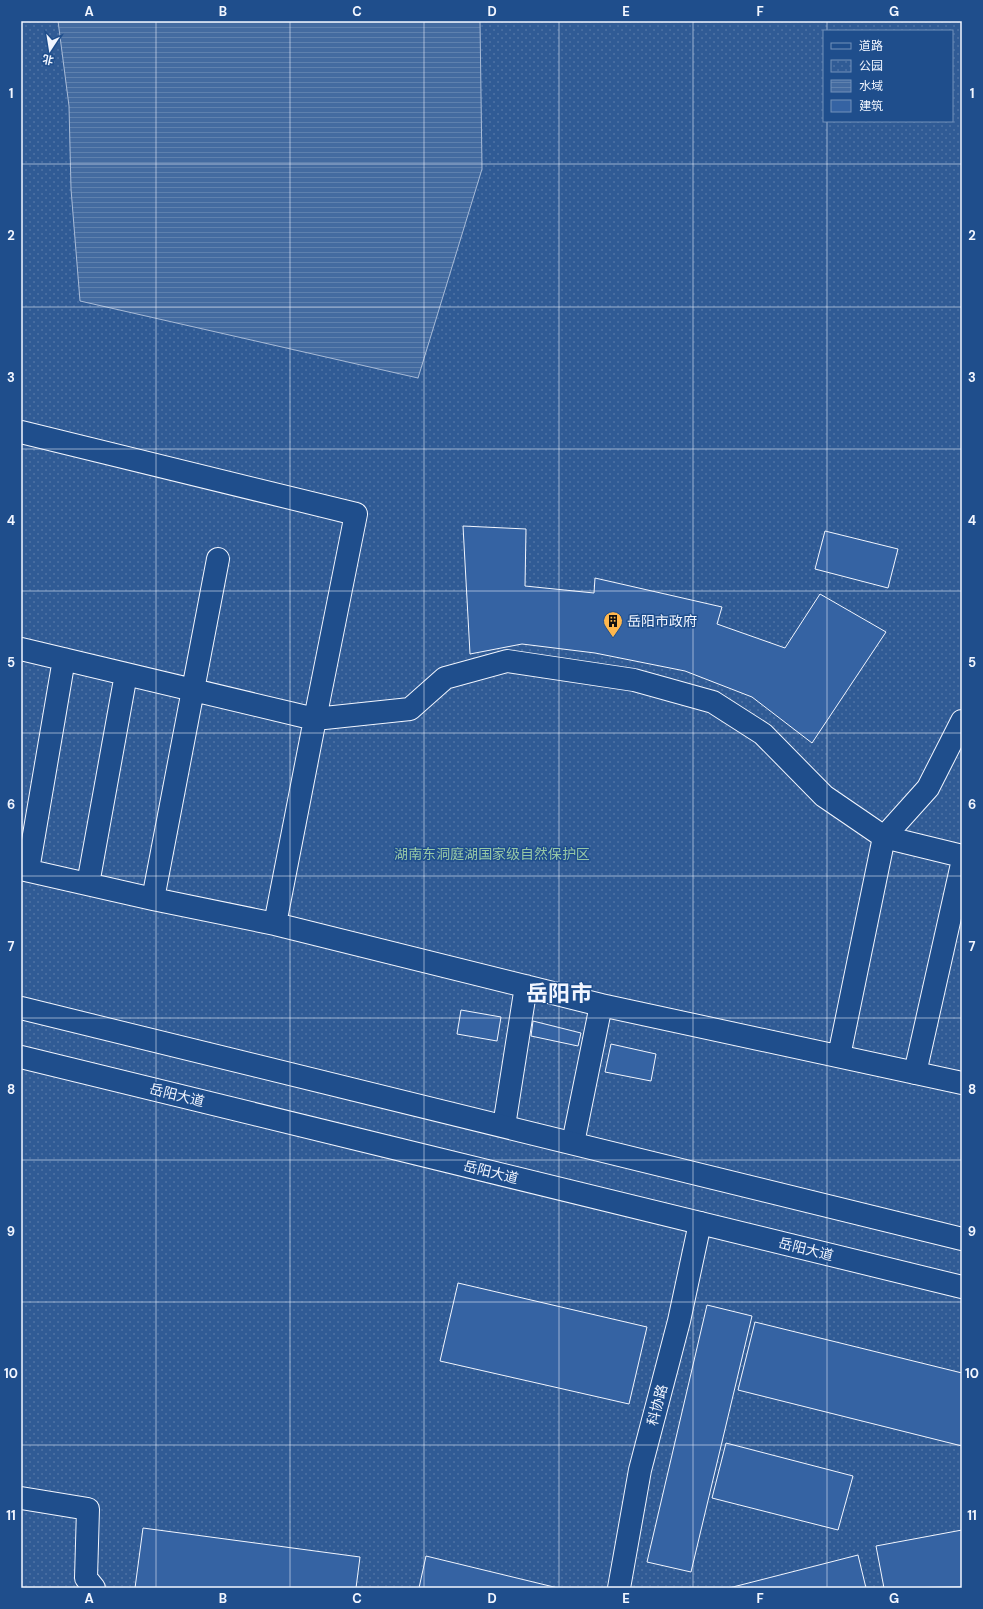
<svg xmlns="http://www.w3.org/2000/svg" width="983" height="1609" font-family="'DM Sans','Noto Sans SC',sans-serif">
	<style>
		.park { fill: url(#park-dots); stroke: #a8bbd7; fill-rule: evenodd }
		.water { fill: url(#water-rules); stroke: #a8bbd7 }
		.building { fill: #3563a3; stroke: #f2f6ff }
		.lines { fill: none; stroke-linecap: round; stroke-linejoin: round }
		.street-casing { stroke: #f2f6ff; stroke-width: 24 }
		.primary-casing { stroke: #f2f6ff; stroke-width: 24 }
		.street { stroke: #1f4e8c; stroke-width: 22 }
		.primary { stroke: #1f4e8c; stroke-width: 22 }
		.grid { fill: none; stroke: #f2f6ff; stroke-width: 1; stroke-opacity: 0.55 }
		.labels { text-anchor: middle; stroke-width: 3; stroke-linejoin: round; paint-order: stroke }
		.poi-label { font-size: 14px; fill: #f2f6ff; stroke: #1f4e8c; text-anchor: start }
		.park-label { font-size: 14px; fill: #97c8a6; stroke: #1f4e8c }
		.street-label { font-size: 14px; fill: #f2f6ff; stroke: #1f4e8c }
		.town-label { font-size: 22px; font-weight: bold; fill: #f2f6ff; stroke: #1f4e8c }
		.neatline { fill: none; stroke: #f2f6ff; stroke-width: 1.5 }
		.grid-label { font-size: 13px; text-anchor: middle; font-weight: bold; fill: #f2f6ff }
	</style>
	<defs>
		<pattern id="park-dots" width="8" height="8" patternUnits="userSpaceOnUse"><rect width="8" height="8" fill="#305b95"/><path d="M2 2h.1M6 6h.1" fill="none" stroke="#4e73a5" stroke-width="1.8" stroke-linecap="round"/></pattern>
		<pattern id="water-rules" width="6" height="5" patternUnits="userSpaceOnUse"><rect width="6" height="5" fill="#446ba0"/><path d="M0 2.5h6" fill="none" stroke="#5f81ae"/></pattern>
	</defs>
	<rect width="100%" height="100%" fill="#1f4e8c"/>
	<!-- park -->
	<path class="park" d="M 21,21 L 962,21 L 962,1588 L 21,1588 ZM 824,31 L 952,31 L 952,121 L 824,121 Z"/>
	<!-- water -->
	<path class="water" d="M 58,21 L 480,21 L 482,169 L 418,378 L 80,301 L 71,189 L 69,106 Z"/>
	<!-- building -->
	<path class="building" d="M 463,526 L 526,529 L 525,586 L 594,593 L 595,578 L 722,607 L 717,624 L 785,648 L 820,594 L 886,632 L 812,743 L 752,697 L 685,671 L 595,653 L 522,644 L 470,654 Z
		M 825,531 L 898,549 L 888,588 L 815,569 Z
		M 461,1010 L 501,1017 L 497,1041 L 457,1034 Z
		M 533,1021 L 581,1033 L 578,1046 L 531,1036 Z
		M 611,1044 L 656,1054 L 651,1081 L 605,1072 Z
		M 458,1283 L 647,1327 L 629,1404 L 440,1361 Z
		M 707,1305 L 752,1316 L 691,1572 L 647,1562 Z
		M 755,1322 L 962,1373 L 962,1446 L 738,1390 Z
		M 726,1443 L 853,1476 L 838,1530 L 712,1498 Z
		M 143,1528 L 360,1557 L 356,1588 L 135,1588 Z
		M 962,1530 L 962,1587 L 884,1588 L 876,1546 Z
		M 858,1555 L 866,1588 L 729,1588 Z
		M 426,1556 L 558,1588 L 419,1588 Z"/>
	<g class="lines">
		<!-- street casing -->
		<g class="street-casing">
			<path id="street" d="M 21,432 L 356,514 L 315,719 L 21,649
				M 962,721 L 928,788 L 884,837 L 962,856
				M 21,869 L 153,899 L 275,924
				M 28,870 L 64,659
				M 88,884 L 126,674
				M 153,899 L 218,559
				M 601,1005 L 962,1083
				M 915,1073 L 962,864
				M 504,1126 L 526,986
				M 573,1143 L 601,1005 L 275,924 L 315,719 L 410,709 L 445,678 L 507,661 L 634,680 L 713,702 L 763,734 L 824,796 L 884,837 L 839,1056
				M 21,1498 L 88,1509 L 86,1578 L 94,1588
				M 619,1588 L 640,1470 L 679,1321 L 700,1223"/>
		</g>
		<!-- primary casing -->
		<g class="primary-casing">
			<path id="primary" d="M 21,1008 L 962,1239
				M 21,1057 L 962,1287"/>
		</g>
		<!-- street -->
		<use href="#street" class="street"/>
		<!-- primary -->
		<use href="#primary" class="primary"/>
	</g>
	<!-- grid -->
	<path class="grid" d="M 156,21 L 156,1588M 290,21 L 290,1588M 424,21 L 424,1588M 559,21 L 559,1588M 693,21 L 693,1588M 827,21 L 827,31M 827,121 L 827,1588M 21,164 L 962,164M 21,307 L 962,307M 21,449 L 962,449M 21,591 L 962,591M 21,733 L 962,733M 21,876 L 962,876M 21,1018 L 962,1018M 21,1160 L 962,1160M 21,1302 L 962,1302M 21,1445 L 962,1445"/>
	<!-- icons -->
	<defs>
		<g id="building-pin" transform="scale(1)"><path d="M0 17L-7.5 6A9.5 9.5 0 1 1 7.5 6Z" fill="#ffb74d" stroke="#1f4e8c"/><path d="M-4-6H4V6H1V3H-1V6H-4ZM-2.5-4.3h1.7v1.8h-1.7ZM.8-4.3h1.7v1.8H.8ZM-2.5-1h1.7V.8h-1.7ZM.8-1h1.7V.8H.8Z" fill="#111"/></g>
	</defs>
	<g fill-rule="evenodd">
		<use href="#building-pin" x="613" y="621"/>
	</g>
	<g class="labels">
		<!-- poi labels -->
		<g class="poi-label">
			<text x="627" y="626">岳阳市政府</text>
		</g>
		<!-- park labels -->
		<g class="park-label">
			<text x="492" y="859">湖南东洞庭湖国家级自然保护区</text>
		</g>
		<!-- street labels -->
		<g class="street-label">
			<text transform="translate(177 1095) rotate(14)" y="5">岳阳大道</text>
			<text transform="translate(491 1172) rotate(14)" y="5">岳阳大道</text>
			<text transform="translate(806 1249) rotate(14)" y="5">岳阳大道</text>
			<text transform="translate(657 1405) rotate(-75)" y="5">科协路</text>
		</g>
		<!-- town labels -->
		<g class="town-label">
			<text x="559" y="1001">岳阳市</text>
		</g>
	</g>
	<!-- border -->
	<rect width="983" height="1609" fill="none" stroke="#1f4e8c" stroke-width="44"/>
	<!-- legend -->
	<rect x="823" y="30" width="130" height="92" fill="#1f4e8c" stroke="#7391ba"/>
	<rect x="831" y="43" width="20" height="6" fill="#1f4e8c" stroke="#7391ba"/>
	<text x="859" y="50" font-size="12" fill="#f2f6ff">道路</text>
	<rect x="831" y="60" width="20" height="12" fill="url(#park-dots)" stroke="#7391ba"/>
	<text x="859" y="70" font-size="12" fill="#f2f6ff">公园</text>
	<rect x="831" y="80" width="20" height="12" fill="url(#water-rules)" stroke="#7391ba"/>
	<text x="859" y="90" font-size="12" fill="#f2f6ff">水域</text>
	<rect x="831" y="100" width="20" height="12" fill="#3563a3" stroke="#7391ba"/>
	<text x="859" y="110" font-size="12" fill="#f2f6ff">建筑</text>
	<!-- north arrow -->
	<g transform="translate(50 50) rotate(192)" stroke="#1f4e8c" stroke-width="3" paint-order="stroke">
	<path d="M0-3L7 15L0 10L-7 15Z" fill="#f2f6ff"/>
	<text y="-6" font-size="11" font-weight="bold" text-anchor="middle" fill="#f2f6ff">北</text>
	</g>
	<rect x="22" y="22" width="939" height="1565" class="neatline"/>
	<g class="grid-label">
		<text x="89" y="16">A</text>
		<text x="223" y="16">B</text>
		<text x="357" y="16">C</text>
		<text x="492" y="16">D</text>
		<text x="626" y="16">E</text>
		<text x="760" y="16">F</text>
		<text x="894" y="16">G</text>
		<text x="11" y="98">1</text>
		<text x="972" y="98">1</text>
		<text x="11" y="240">2</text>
		<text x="972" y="240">2</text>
		<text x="11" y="382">3</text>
		<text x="972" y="382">3</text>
		<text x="11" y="525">4</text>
		<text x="972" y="525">4</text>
		<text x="11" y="667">5</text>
		<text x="972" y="667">5</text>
		<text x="11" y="809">6</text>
		<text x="972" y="809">6</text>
		<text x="11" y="951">7</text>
		<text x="972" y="951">7</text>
		<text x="11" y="1094">8</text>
		<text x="972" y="1094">8</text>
		<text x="11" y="1236">9</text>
		<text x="972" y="1236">9</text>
		<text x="11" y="1378">10</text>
		<text x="972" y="1378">10</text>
		<text x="11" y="1520">11</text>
		<text x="972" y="1520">11</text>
		<text x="89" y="1603">A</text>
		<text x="223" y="1603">B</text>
		<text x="357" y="1603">C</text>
		<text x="492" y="1603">D</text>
		<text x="626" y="1603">E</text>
		<text x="760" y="1603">F</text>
		<text x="894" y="1603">G</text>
	</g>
</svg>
